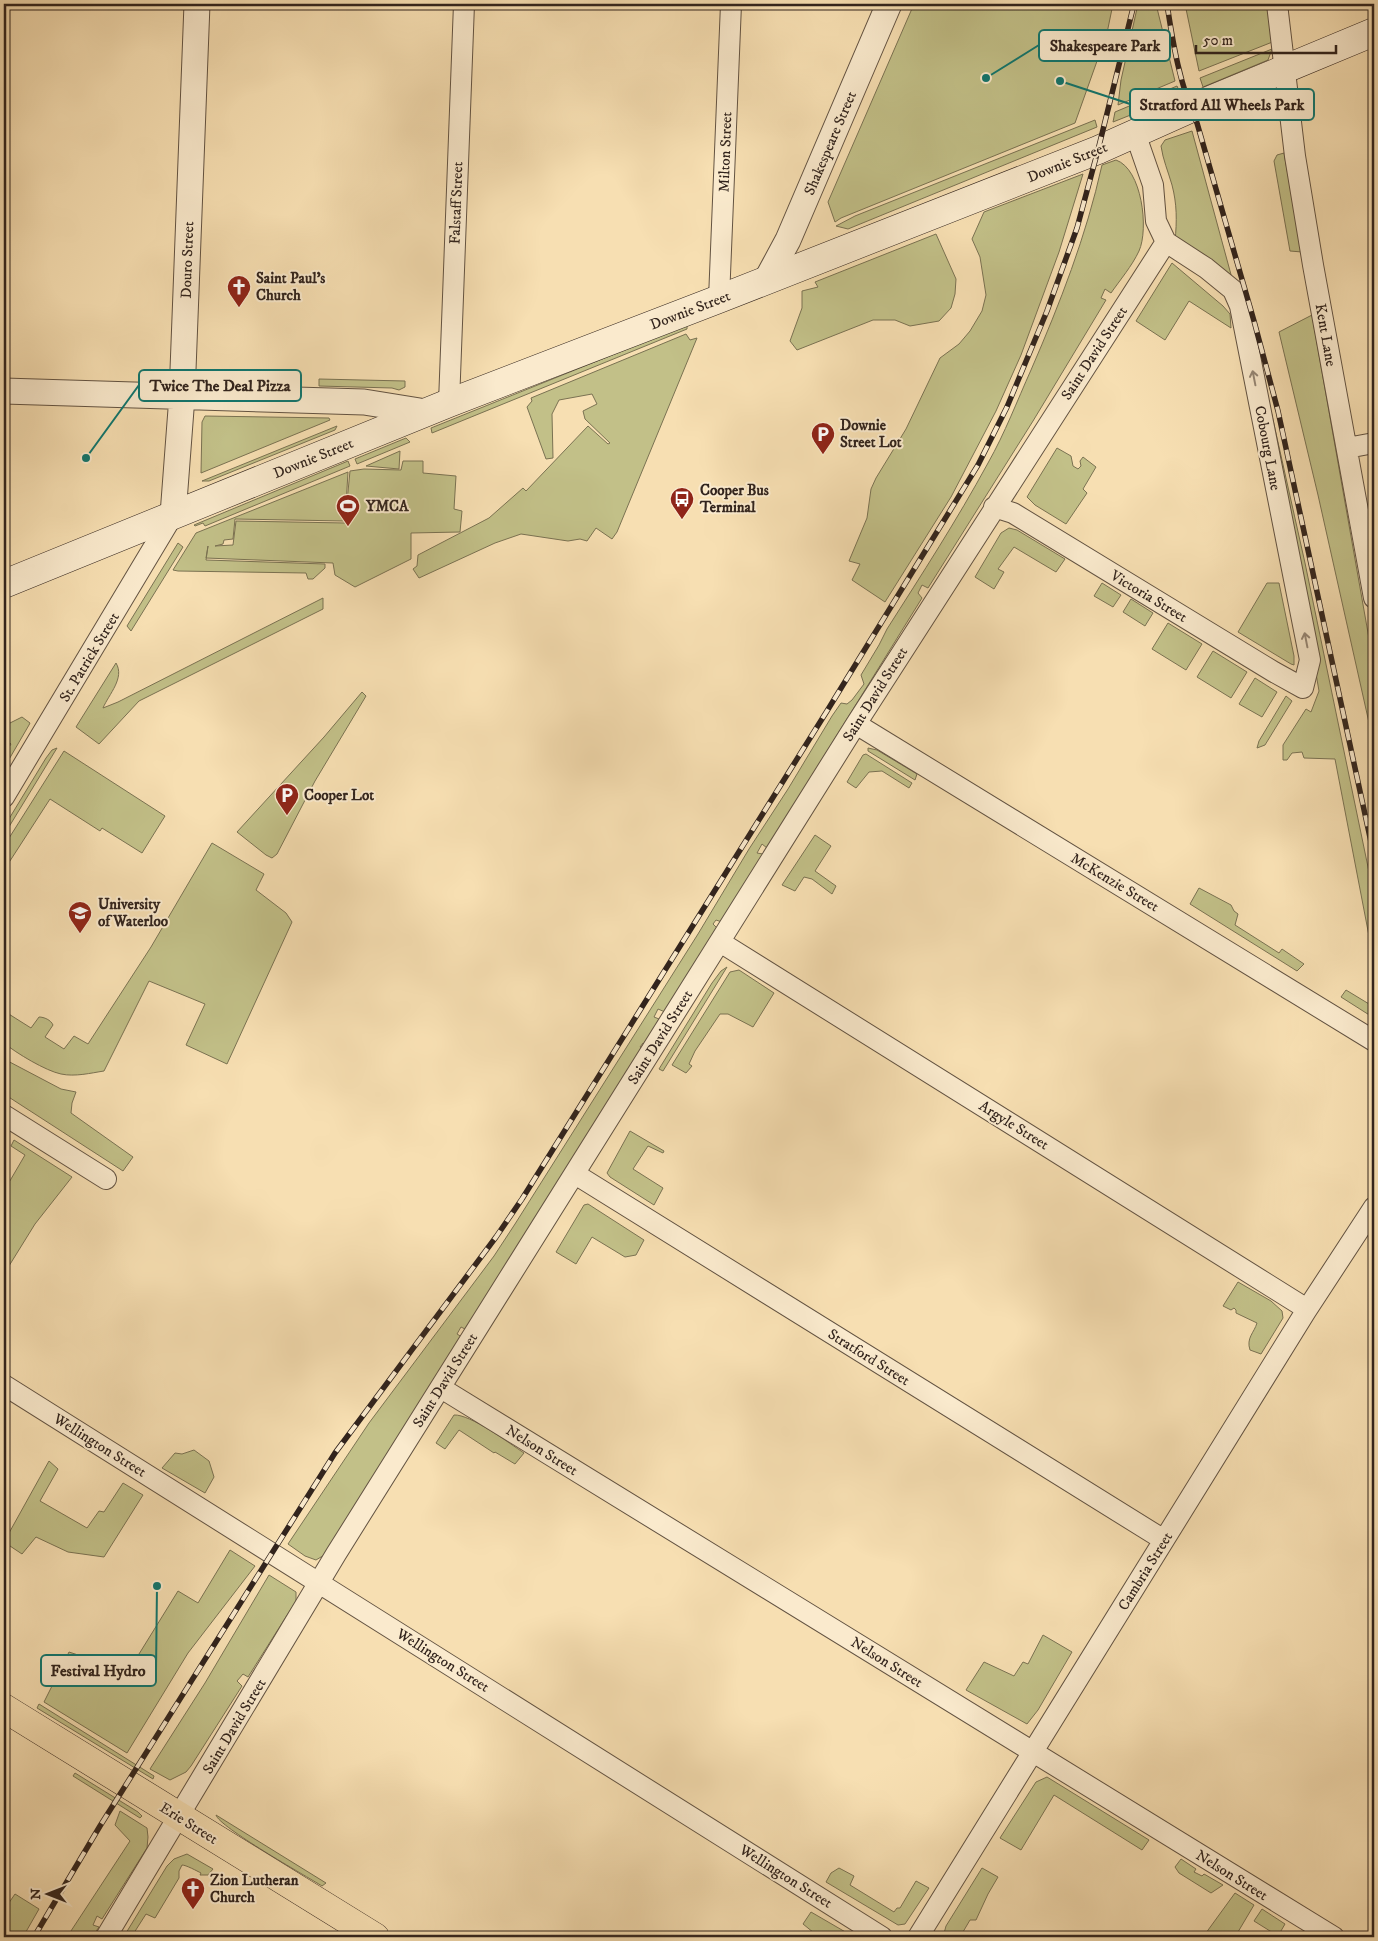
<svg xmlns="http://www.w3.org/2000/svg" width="1378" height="1941" font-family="'IM FELL DW Pica',serif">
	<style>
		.green { fill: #c2c088; stroke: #7a7252 }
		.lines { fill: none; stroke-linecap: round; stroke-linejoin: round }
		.minor-casing { stroke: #635342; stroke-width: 22 }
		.tertiary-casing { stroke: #635342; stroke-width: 27 }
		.secondary-casing { stroke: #32241d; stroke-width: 29 }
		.primary-casing { stroke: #32241d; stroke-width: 29 }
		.minor { stroke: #faeacd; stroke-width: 20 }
		.tertiary { stroke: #faeacd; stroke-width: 25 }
		.secondary { stroke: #faeacd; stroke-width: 28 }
		.primary { stroke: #f7dfb2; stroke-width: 28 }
		.rail-casing { stroke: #32241d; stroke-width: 5.5 }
		.rail { stroke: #faeacd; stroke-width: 4; stroke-dasharray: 11; stroke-linecap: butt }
		.oneway { stroke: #968775 }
		.labels { text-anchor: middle; stroke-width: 4; stroke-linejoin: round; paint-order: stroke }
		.street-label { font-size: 15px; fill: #32241d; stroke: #faeacd }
		.poi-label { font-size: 15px; font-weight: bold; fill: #32241d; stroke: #faeacd; text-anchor: start }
		.leader { fill: none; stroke: #0f766e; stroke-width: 2 }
		.callout-dot { fill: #0f766e; stroke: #faeacd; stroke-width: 2 }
		.callout { fill: #faeacd; stroke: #0f766e; stroke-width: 2 }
		.callout-label { font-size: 16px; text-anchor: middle; font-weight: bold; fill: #32241d }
	</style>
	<rect width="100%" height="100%" fill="#f7dfb2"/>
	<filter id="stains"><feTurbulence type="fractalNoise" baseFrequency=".004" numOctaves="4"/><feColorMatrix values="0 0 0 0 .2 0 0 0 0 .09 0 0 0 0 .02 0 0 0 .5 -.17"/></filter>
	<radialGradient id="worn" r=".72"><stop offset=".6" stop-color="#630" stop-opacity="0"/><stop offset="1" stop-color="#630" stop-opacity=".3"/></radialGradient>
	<!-- green -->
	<path class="green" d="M 914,4 L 1113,4 L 1107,33 L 1075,123 L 841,218 L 835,222 L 828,202 Z
		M 1138,4 L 1156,4 L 1175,81 L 1118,105 L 1121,80 Z
		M 1185,4 L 1268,4 L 1275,41 L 1199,71 Z
		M 1272,49 L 1268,60 L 1203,87 L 1200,78 Z
		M 1177,86 L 1181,95 L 1113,122 L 1115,112 Z
		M 1095,120 L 1097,127 L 848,229 L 836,226 L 855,216 Z
		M 1192,131 L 1233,282 L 1175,241 C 1177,221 1177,204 1172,185 C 1168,171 1163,160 1161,146 L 1165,140 Z
		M 1284,153 L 1302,252 L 1290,251 L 1274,161 L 1277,155 Z
		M 1116,160 C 1142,169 1149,229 1139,251 C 1132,266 1120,280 1111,293 L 1105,289 L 1101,298 L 1106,300 L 1033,421 L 928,588 L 922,585 L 918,593 L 922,598 L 767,848 L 762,844 L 757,853 L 763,854 L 722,922 L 716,920 L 713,924 L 717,928 L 665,1012 L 658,1009 L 654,1017 L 659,1019 L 645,1045 L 643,1043 L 640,1047 L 642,1049 L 467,1330 L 461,1327 L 457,1334 L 462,1337 L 326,1554 L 316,1560 L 305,1556 L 288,1544 L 369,1423 L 494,1256 L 515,1224 L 698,934 L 749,849 L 788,789 L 832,716 L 841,703 L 847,704 L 852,700 L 864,684 L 861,675 L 879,645 L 887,629 C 922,574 957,520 988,463 C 1005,433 1017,401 1031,370 C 1060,303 1086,237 1102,165 Z
		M 1083,174 L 1059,252 L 1021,355 L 996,411 L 951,497 L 885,602 L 852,580 L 860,564 L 849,561 L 867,518 L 871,489 L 876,478 L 906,429 L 940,358 L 959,344 L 970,331 L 982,311 L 986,295 L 980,257 L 972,239 L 984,212 Z
		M 936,234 L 956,279 L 955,294 L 951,308 L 939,321 L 910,326 L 895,320 L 873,320 L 797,350 L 790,341 L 802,308 L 802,291 L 818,287 L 815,282 Z
		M 1172,263 L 1223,306 L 1230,314 L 1231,328 L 1189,301 L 1165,340 L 1136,321 Z
		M 1312,315 L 1374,667 L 1374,745 L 1318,495 L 1279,332 Z
		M 684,326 L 687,326 L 687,329 L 432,433 L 431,428 Z
		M 686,334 L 690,340 L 697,338 L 617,532 L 612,539 L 596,528 L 587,541 L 580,539 L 568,541 L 521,534 L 495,543 L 419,578 L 413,569 L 417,566 L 418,555 L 489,518 L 523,488 L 526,491 L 588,426 L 608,444 L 610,443 L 585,419 L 583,411 L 597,404 L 592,394 L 559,400 L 552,414 L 553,458 L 546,459 L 527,407 L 532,401 L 531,398 Z
		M 319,379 L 405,381 L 405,387 L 399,390 L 392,388 L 319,386 Z
		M 1271,411 L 1305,563 L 1374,896 L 1374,962 L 1335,759 L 1304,758 L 1302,752 L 1292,753 L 1287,760 L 1283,760 L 1283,745 L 1306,709 L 1311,712 L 1319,691 Z
		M 205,416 L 329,418 L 330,420 L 201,473 L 202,422 Z
		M 337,426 L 335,430 L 209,481 L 202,481 Z
		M 406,438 L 410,442 L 357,464 L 355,459 Z
		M 1057,448 L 1071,456 L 1073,466 L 1078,469 L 1081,466 L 1080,461 L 1083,457 L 1096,467 L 1083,489 L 1087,493 L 1066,524 L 1035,505 L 1027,497 Z
		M 400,451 L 399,469 L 366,466 Z
		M 348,461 L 350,466 L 205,526 L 203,523 L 195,526 L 194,525 Z
		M 403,461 L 423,461 L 423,473 L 456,476 L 454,509 L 462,511 L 460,532 L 411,533 L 411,559 L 355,587 L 335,575 L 333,563 L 206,558 L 208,546 L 206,560 L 325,564 L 325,568 L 313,579 L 308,579 L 306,573 L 178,571 L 173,570 L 196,533 L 348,472 L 345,521 L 235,519 L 233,539 L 224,540 L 223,544 L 215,546 L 233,545 L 236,521 L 345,523 L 350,471 L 364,469 L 401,470 Z
		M 1009,528 L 1017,530 L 1065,559 L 1056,572 L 1014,547 L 998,569 L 1004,572 L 994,589 L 975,577 L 1001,533 Z
		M 178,543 L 183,547 L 131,631 L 127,626 Z
		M 1102,583 L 1121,595 L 1113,607 L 1094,596 Z
		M 1267,583 L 1279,583 L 1294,656 L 1294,665 L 1291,664 L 1238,632 Z
		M 323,598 L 323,609 L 139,701 L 99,744 L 76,727 L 116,663 C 125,678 109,694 103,708 L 118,702 Z
		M 1131,599 L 1153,613 L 1145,626 L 1123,612 Z
		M 1168,623 L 1202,644 L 1186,670 L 1152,649 Z
		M 1213,651 L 1247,672 L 1231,698 L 1197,677 Z
		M 1255,678 L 1277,692 L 1262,717 L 1239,704 Z
		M 362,692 L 366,696 L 315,781 L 277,854 L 272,858 L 266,855 L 237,832 L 324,737 Z
		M 1286,696 L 1292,701 L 1265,745 L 1257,748 L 1259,741 Z
		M 22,717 L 30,723 L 29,725 L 4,768 L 4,755 L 11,744 L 4,737 L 4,726 Z
		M 57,748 L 4,835 L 4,827 L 46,758 L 52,750 Z
		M 868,748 L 877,750 L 917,774 L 915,780 L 868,751 Z
		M 64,751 L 165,816 L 142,853 L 102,828 L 100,831 L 50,799 L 8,864 L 4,862 L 4,846 Z
		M 866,754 L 912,783 L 909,788 L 882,771 L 869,772 L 856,788 L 847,782 L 863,755 Z
		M 815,835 L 831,846 L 815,871 L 836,886 L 832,894 L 812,879 L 804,877 L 795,891 L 782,885 Z
		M 212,843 L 264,874 L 256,890 L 286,913 L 292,922 L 227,1064 L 186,1045 L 205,1004 L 149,981 L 104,1071 C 91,1073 75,1077 61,1074 C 46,1071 16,1053 4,1043 L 4,1011 L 31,1028 L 39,1017 C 44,1017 51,1020 53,1025 L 45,1037 L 64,1049 L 74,1036 L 88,1044 L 151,947 Z
		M 1199,888 L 1231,905 L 1234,911 L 1238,914 L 1235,925 L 1279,953 L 1282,949 L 1304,964 L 1297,971 L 1190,904 Z
		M 727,967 L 663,1071 L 659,1069 L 712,983 L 721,971 Z
		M 739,970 L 774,993 L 753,1027 L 728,1014 L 720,1014 L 695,1051 L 689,1064 L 692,1066 L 686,1073 L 672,1065 L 730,972 Z
		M 1346,990 L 1374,1007 L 1374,1018 L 1341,997 Z
		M 4,1059 L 61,1089 L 76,1092 L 72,1103 L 71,1113 L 133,1157 L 123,1171 L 4,1094 Z
		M 630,1131 L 664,1151 L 663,1153 L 648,1146 L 633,1169 L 663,1188 L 654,1205 L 610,1177 L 607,1173 Z
		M 14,1140 L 72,1177 L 35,1224 L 4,1274 L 4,1191 L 25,1155 L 11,1146 Z
		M 588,1204 L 644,1240 L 636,1255 L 625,1257 L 592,1237 L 576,1264 L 556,1252 L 584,1205 Z
		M 1238,1282 L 1271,1301 L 1282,1311 L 1283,1318 L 1261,1354 L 1250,1350 C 1246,1338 1254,1333 1257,1323 L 1236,1313 L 1236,1310 L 1234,1308 L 1231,1310 L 1223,1306 Z
		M 454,1415 C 470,1414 509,1443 524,1453 L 515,1464 L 495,1452 L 494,1453 L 459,1430 L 445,1449 L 436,1443 Z
		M 194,1450 L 209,1461 L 214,1477 L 205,1493 L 162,1468 L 175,1453 L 182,1454 Z
		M 49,1461 L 58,1469 L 40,1501 L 87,1528 L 99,1511 L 104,1512 L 123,1483 L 143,1495 L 104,1557 L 68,1552 L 36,1537 L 22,1554 L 4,1542 Z
		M 230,1550 L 255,1566 L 188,1653 L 127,1753 L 44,1702 L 69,1652 L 81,1656 L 100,1667 L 123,1668 L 139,1654 L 178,1591 L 198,1603 Z
		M 269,1575 L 296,1592 L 296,1601 L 248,1677 L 243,1674 L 237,1681 L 242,1686 L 191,1766 L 186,1772 L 170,1780 L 150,1769 L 205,1683 Z
		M 1043,1635 L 1072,1652 L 1038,1710 L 1027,1724 L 966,1690 L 984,1662 L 1014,1676 L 1023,1662 L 1028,1664 Z
		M 39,1704 L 154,1776 L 153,1779 L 37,1708 Z
		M 75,1773 L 138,1812 L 142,1816 L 140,1818 L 73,1776 Z
		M 1047,1777 L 1149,1840 L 1142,1850 L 1054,1795 L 1021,1850 L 1000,1838 L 1036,1782 Z
		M 120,1811 L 147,1828 L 148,1837 L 147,1848 L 102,1919 L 97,1916 L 93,1925 L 99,1927 L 92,1937 L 67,1937 L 130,1841 L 115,1825 Z
		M 216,1815 L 326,1883 L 322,1886 C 306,1876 219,1827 216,1815 Z
		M 187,1854 L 213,1869 L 208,1875 L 200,1875 L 201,1873 C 197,1871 186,1865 182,1865 L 179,1871 L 179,1878 L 155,1918 L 146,1914 L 132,1936 L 126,1933 L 167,1866 L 174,1859 Z
		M 1181,1859 L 1196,1869 L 1194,1872 L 1202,1876 L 1204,1874 L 1223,1885 L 1211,1893 L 1179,1873 L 1175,1867 Z
		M 839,1868 L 854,1876 L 850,1885 L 894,1912 L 897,1908 L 900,1908 L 916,1881 L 929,1888 L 905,1924 L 898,1925 L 826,1882 L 831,1873 Z
		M 982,1868 L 998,1877 L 988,1894 L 976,1920 L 970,1920 L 960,1937 L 943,1937 L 946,1926 Z
		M 1235,1893 L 1254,1905 L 1235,1937 L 1203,1937 Z
		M 15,1894 L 39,1909 L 23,1937 L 4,1937 L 4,1910 Z
		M 1262,1909 L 1285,1924 L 1278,1936 L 1254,1921 Z
		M 811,1912 L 854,1937 L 819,1937 L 803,1924 Z"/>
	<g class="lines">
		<!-- minor casing -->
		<g class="minor-casing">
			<path id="minor" d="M 1277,4 L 1295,156 L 1313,265 L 1374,598
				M 719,299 L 731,4
				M 449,403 L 464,4
				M 1347,448 L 1374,443
				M 994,507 L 1013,513 L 1274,672 L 1303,688 L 1310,660 L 1240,306 L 1233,290 L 1206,268 L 1166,242
				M 856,724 L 1374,1041
				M 4,797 L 173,515
				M 720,942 L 1307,1309
				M 4,1115 L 106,1179
				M 575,1174 L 1164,1540
				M 4,1385 L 882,1937
				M 441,1388 L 1334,1937
				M 106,1937 L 336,1554 L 856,724 L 1166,242 L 1156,221 L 1153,185 L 1135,133
				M 918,1937 L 1306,1311 L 1374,1207"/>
		</g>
		<!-- tertiary casing -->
		<g class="tertiary-casing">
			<path id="tertiary" d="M 767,279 L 788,240 L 889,4
				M 4,391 L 364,402 L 426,412
				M 173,515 L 182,396 L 197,4"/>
		</g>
		<!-- secondary casing -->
		<g class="secondary-casing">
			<path id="secondary" d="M 4,584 L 449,403 L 719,299 L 1098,150 L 1203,103 L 1374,32"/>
		</g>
		<!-- primary casing -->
		<g class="primary-casing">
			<path id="primary" d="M 4,1708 L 375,1937"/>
		</g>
		<!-- minor -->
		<use href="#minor" class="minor"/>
		<!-- tertiary -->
		<use href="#tertiary" class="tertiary"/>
		<!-- secondary -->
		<use href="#secondary" class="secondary"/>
		<!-- primary -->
		<use href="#primary" class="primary"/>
		<!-- rail casing -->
		<g class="rail-casing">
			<path id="rail" d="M 1167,4 C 1173,44 1180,86 1197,123 L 1254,321 L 1278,411 L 1374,856
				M 34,1937 L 100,1826 L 335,1453 L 496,1237 L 522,1199 L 827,711 L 978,465 L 1007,407 L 1047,311 L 1077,228 L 1098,150 L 1134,4"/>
		</g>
		<!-- rail -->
		<use href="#rail" class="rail"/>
	</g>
	<!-- one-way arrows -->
	<defs><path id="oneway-shaft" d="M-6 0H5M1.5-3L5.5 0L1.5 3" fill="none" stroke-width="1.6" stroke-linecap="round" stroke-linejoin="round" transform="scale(1.25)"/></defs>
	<g class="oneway">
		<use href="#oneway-shaft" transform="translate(1254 378) rotate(-101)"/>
		<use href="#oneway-shaft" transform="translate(1306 640) rotate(-101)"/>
	</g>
	<!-- icons -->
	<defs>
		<g id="church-pin" transform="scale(1.25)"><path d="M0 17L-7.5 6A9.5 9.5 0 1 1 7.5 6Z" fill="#8f2418" stroke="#faeacd"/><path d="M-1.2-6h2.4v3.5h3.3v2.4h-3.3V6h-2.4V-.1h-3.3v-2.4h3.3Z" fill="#fff"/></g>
		<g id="parking-pin" transform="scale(1.25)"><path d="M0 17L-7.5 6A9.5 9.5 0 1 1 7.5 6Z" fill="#8f2418" stroke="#faeacd"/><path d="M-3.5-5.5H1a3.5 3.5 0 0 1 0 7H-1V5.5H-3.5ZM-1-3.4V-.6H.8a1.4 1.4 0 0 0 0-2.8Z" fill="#fff"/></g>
		<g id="bus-pin" transform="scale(1.25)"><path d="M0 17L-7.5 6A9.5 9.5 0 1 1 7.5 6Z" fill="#8f2418" stroke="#faeacd"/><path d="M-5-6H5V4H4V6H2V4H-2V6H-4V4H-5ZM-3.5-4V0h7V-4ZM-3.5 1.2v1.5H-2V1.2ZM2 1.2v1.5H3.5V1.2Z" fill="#fff"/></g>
		<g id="stadium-pin" transform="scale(1.25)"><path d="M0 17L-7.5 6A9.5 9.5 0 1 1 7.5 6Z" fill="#8f2418" stroke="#faeacd"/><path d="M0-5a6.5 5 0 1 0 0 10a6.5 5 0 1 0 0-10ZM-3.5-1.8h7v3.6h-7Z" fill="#fff"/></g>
		<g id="university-pin" transform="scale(1.25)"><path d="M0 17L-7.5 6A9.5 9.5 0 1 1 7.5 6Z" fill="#8f2418" stroke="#faeacd"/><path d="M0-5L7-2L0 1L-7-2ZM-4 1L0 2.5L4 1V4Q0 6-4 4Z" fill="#fff"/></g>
	</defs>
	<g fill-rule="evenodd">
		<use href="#church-pin" x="239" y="287"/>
		<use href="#parking-pin" x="823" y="434"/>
		<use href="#bus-pin" x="682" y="499"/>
		<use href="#stadium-pin" x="348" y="506"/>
		<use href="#parking-pin" x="287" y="795"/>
		<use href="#university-pin" x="80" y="913"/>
		<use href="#church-pin" x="193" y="1889"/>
	</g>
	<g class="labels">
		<!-- street labels -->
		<g class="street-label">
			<text transform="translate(830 143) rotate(-67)" y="5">Shakespeare Street</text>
			<text transform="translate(725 152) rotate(-88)" y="5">Milton Street</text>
			<text transform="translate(1067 162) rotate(-22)" y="5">Downie Street</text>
			<text transform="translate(456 203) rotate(-88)" y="5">Falstaff Street</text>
			<text transform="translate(187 260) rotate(-88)" y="5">Douro Street</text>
			<text transform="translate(690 310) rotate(-21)" y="5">Downie Street</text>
			<text transform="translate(1326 335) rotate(80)" y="5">Kent Lane</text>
			<text transform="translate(1094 353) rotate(-57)" y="5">Saint David Street</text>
			<text transform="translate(1268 448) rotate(79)" y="5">Cobourg Lane</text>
			<text transform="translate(313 458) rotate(-22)" y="5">Downie Street</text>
			<text transform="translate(1149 596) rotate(31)" y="5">Victoria Street</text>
			<text transform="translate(89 657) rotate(-59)" y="5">St. Patrick Street</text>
			<text transform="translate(875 694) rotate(-58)" y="5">Saint David Street</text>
			<text transform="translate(1115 882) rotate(31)" y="5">McKenzie Street</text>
			<text transform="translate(660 1037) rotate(-58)" y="5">Saint David Street</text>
			<text transform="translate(1014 1125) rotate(32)" y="5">Argyle Street</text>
			<text transform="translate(869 1357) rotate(32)" y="5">Stratford Street</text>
			<text transform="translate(445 1380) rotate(-58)" y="5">Saint David Street</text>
			<text transform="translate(100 1445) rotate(32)" y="5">Wellington Street</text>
			<text transform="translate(542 1450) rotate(32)" y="5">Nelson Street</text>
			<text transform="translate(1145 1571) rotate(-58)" y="5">Cambria Street</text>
			<text transform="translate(443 1660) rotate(32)" y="5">Wellington Street</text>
			<text transform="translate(887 1662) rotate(32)" y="5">Nelson Street</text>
			<text transform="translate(234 1726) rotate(-59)" y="5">Saint David Street</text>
			<text transform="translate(189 1823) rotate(32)" y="5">Erie Street</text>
			<text transform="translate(1232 1875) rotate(32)" y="5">Nelson Street</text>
			<text transform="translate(786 1876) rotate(32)" y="5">Wellington Street</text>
		</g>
		<!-- poi labels -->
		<g class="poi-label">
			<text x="256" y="283">Saint Paul's<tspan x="256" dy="17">Church</tspan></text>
			<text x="840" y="430">Downie<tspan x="840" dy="17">Street Lot</tspan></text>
			<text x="700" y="495">Cooper Bus<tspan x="700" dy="17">Terminal</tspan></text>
			<text x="366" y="511">YMCA</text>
			<text x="304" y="800">Cooper Lot</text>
			<text x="98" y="909">University<tspan x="98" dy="17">of Waterloo</tspan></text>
			<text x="210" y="1885">Zion Lutheran<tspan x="210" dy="17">Church</tspan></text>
		</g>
	</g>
	<!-- callouts -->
	<path class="leader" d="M986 78L1039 45M1060 81L1130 104M86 458L139 385M157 1586L156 1671"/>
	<g class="callout-dot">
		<circle cx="986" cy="78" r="5"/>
		<circle cx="1060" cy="81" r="5"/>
		<circle cx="86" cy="458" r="5"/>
		<circle cx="157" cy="1586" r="5"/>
	</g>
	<g class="callout">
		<rect x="1039" y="30" width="131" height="31" rx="5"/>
		<rect x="1130" y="89" width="184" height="31" rx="5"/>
		<rect x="139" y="370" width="162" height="31" rx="5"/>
		<rect x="41" y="1655" width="115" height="31" rx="5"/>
	</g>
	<g class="callout-label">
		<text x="1105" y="51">Shakespeare Park</text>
		<text x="1222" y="110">Stratford All Wheels Park</text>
		<text x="220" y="391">Twice The Deal Pizza</text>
		<text x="98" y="1676">Festival Hydro</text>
	</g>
	<!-- margin -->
	<rect width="1378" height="1941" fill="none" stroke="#f7dfb2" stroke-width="20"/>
	<rect x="5" y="5" width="1368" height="1931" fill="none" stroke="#32241d" stroke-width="2.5"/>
	<rect x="10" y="10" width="1358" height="1921" fill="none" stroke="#32241d"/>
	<!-- north arrow -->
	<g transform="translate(48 1894) rotate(270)" stroke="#faeacd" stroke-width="4" paint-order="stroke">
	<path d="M0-4L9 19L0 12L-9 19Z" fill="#32241d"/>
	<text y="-8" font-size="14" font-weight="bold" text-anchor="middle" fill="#32241d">N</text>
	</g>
	<!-- scale -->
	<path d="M1196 45v8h140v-8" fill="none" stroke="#32241d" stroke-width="2.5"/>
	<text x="1203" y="45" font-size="15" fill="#32241d" stroke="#faeacd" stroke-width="4" paint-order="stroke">50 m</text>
	<rect width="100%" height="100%" filter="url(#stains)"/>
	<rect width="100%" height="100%" fill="url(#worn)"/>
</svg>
